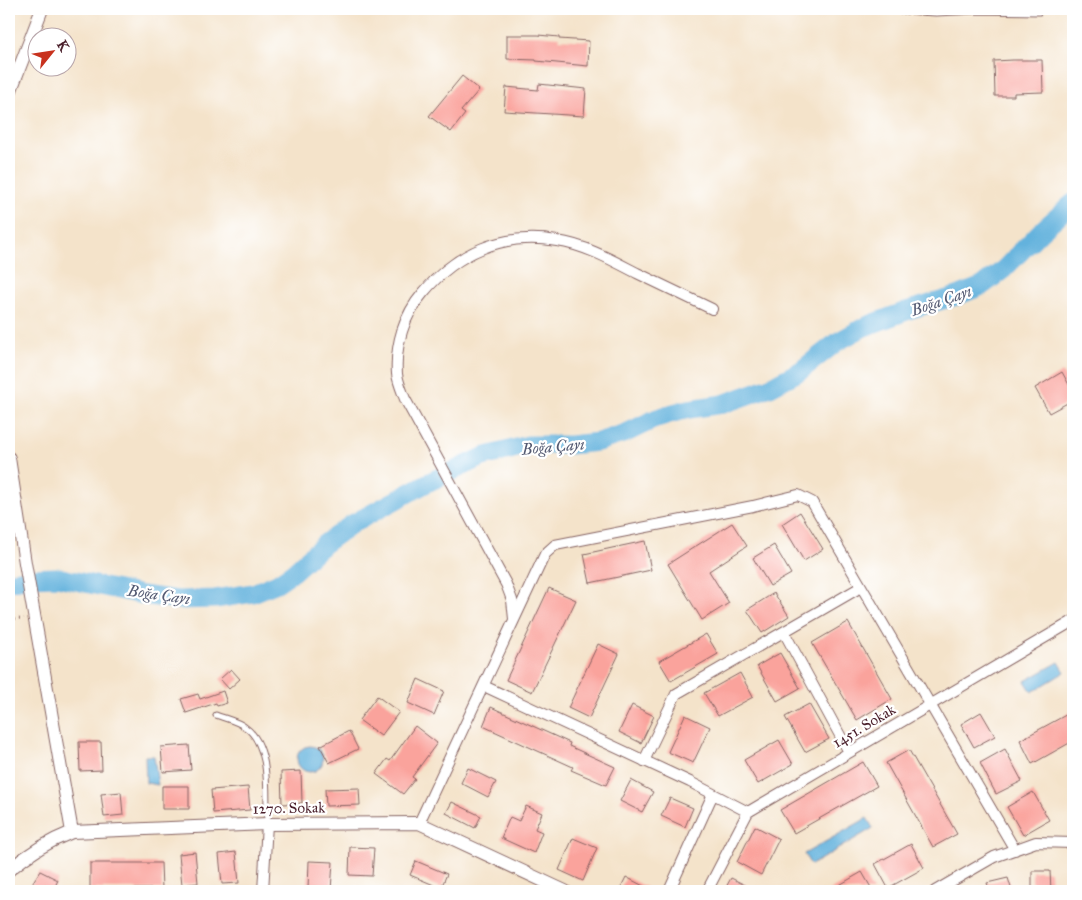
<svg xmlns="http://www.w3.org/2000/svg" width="1082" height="900" font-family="'IM FELL Great Primer',serif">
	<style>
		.water { fill: #63b2dd; stroke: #566884 }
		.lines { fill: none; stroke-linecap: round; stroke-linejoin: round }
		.river { stroke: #63b2dd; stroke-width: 19 }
		.building { fill: #faa39c }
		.service-casing { stroke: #866463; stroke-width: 7 }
		.minor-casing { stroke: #866463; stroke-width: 12 }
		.tertiary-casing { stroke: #866463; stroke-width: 14 }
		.path { stroke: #866463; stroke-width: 2; stroke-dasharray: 1 4; stroke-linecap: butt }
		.service { stroke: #fff; stroke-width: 5 }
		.minor { stroke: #fff; stroke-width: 10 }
		.tertiary { stroke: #fff; stroke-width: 12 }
		.labels { text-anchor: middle; stroke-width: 4.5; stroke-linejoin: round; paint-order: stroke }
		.street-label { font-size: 15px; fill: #4a1f2b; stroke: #fff }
		.water-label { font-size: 16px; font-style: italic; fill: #545a72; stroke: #fff }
	</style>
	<rect width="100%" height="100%" fill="#fff"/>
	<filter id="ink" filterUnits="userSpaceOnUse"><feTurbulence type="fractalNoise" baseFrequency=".02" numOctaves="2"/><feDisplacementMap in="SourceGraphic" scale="10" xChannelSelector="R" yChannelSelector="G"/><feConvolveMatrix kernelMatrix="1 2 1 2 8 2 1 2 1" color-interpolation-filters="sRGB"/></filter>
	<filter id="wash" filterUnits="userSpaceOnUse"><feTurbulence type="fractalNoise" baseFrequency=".0096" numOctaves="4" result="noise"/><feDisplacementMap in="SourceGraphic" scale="20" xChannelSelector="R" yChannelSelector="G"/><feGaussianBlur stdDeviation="1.12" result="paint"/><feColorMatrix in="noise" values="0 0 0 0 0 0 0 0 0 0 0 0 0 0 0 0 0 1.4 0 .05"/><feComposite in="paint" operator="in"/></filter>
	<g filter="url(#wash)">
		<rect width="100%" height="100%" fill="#f4e3ca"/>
		<!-- water -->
		<path class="water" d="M 1059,662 L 1065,672 L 1032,692 L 1025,681 Z
			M297 759a13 13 0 1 1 26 0a13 13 0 1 1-26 0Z
			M 145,756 L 154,756 L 158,785 L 146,783 Z
			M 867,818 L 873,828 L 811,865 L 804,854 Z"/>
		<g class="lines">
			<!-- river -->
			<path class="river" d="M 9,582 L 29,578 L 57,577 L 142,595 L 178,600 L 215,599 L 253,593 L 277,583 L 293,572 L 324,544 L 352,524 L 427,483 L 483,457 L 528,445 L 570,445 L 598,442 L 626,433 L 657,418 L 673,413 L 689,409 L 723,404 L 770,387 L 800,371 L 837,342 L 864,327 L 909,310 L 957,296 L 982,286 L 1003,270 L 1041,231 L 1073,203"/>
		</g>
		<g id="blocks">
			<!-- building -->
			<path class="building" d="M 507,35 L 538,35 L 559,37 L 559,39 L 589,41 L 588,66 L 536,61 L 536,60 L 507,59 Z
				M 1013,60 L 1042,60 L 1043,92 L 1014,93 L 1014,96 L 995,96 L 994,61 Z
				M 462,76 L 479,90 L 461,111 L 465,114 L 451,132 L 429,116 Z
				M 539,84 L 586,89 L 584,116 L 504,111 L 506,87 L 538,90 Z
				M 1062,372 L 1073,392 L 1073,400 L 1049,413 L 1035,388 Z
				M 800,512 L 823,549 L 804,561 L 782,524 Z
				M 732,523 L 747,546 L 709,571 L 729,603 L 702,620 L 668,564 Z
				M 645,541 L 651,570 L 590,583 L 584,554 Z
				M 774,545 L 791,574 L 770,586 L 753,558 Z
				M 549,588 L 576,600 L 532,692 L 506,680 Z
				M 774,593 L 789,616 L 762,633 L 747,610 Z
				M 848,622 L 892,699 L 857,720 L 812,643 Z
				M 706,634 L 718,654 L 671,681 L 659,661 Z
				M 598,644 L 619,654 L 589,718 L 568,708 Z
				M 780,653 L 800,688 L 777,701 L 757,666 Z
				M 231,669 L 240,679 L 229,689 L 220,679 Z
				M 740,673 L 753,697 L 718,716 L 704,693 Z
				M 418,679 L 444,691 L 434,715 L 408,703 Z
				M 223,691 L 227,703 L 217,706 L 216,703 L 186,713 L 181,699 L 198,694 L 200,699 Z
				M 377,696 L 399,712 L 381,736 L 359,720 Z
				M 809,704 L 829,739 L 805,752 L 785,717 Z
				M 632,705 L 654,716 L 641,743 L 619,732 Z
				M 491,707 L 570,743 L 569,746 L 615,767 L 606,785 L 571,770 L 573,767 L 483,726 Z
				M 1073,711 L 1073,741 L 1032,764 L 1020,740 Z
				M 981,712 L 995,736 L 974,747 L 961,724 Z
				M 685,715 L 710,727 L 693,763 L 668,752 Z
				M 415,726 L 437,743 L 412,777 L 415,779 L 403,794 L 376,774 L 387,759 L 390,761 Z
				M 349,731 L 358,749 L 329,763 L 320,746 Z
				M 779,740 L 793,764 L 758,784 L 744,760 Z
				M 79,742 L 101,742 L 102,770 L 80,771 Z
				M 189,745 L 191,770 L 163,772 L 161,747 Z
				M 1005,749 L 1022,781 L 996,794 L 980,763 Z
				M 909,750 L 957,834 L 933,847 L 886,763 Z
				M 863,762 L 877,786 L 794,833 L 780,810 Z
				M 468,768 L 496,782 L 488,797 L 461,783 Z
				M 301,771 L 302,803 L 282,804 L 281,772 Z
				M 631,780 L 653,792 L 642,812 L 620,801 Z
				M 162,786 L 189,786 L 189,809 L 162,809 Z
				M 248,787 L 250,810 L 213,813 L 211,790 Z
				M 359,788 L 360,805 L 326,806 L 325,789 Z
				M 121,792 L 123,815 L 104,817 L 101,794 Z
				M 1033,792 L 1049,820 L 1023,835 L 1007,807 Z
				M 670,798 L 693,808 L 685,827 L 661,816 Z
				M 452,802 L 481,816 L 475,828 L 446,813 Z
				M 526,806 L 542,813 L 535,829 L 542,832 L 534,853 L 501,838 L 510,817 L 519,821 Z
				M 755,826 L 779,839 L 761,875 L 737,862 Z
				M 573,838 L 597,848 L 583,881 L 559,870 Z
				M 911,844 L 924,868 L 888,888 L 875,864 Z
				M 350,847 L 374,848 L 372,876 L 349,875 Z
				M 195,852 L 198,883 L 182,885 L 179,854 Z
				M 236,852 L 239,883 L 222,884 L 219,854 Z
				M 309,861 L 333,862 L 331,890 L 308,889 Z
				M 416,861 L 447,874 L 441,888 L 410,875 Z
				M 90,863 L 161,863 L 162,889 L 90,889 Z
				M 40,871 L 58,880 L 53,891 L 27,891 Z
				M 1032,871 L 1050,871 L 1051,891 L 1032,891 Z
				M 862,872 L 873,891 L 829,891 Z
				M 626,877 L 653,891 L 619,891 Z
				M 731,878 L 757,891 L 724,891 Z
				M 1008,878 L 1012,891 L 990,891 L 987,883 Z"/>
		</g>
	</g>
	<g filter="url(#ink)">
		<use href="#blocks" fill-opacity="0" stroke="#866463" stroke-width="1"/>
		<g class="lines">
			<!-- service casing -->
			<g class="service-casing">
				<path id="service" d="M 869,9 L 936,13 L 977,11 L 1039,12
					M 216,715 C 226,719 237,721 245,727 C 272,746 266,795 267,824"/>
			</g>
			<!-- minor casing -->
			<g class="minor-casing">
				<path id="minor" d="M 514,619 L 512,600 L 506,584 L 405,399 C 402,391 398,382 397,374 C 395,345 404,315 423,293 C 457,252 503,232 557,241 C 585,245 612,260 637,273 C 662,285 687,297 712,309
					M 784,632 L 849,752
					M 484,686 L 690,782 L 748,812
					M 644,761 L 676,694 L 861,587
					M 419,823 L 545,554 L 555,545 L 753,506 L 798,495 L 812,502 L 1015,850
					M 263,891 L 267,824
					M 669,891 L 713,794
					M 707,891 L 748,812 L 1073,621
					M 935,891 L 994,857 L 1036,842 L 1073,843"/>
			</g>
			<!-- tertiary casing -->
			<g class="tertiary-casing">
				<path id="tertiary" d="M 9,95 L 42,9
					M 9,458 L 25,563 L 72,832
					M 9,870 C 28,854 49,841 72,832 L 267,824 L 419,823 L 565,891"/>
			</g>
			<!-- path -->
			<path class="path" d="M 9,620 L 24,618"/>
			<!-- service -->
			<use href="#service" class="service"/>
			<!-- minor -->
			<use href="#minor" class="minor"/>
			<!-- tertiary -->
			<use href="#tertiary" class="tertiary"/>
		</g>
	</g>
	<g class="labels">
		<!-- street labels -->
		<g class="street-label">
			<text transform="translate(864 726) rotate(-31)" y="5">1451. Sokak</text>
			<text transform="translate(289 808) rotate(-1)" y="5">1270. Sokak</text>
		</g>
		<!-- water labels -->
		<g class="water-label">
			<text transform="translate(941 300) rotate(-19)" y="6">Boğa Çayı</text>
			<text transform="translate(553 446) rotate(-5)" y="6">Boğa Çayı</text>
			<text transform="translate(159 594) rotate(8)" y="6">Boğa Çayı</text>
		</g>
	</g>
	<!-- margin -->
	<rect width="1082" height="900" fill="none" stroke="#fff" stroke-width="30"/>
	<!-- north arrow -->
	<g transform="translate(52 52) rotate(60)"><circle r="24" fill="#ffffff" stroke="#b7a5aa"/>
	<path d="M0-4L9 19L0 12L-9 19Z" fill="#c8321e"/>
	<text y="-8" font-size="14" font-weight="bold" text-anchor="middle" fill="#4a1f2b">K</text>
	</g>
</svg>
